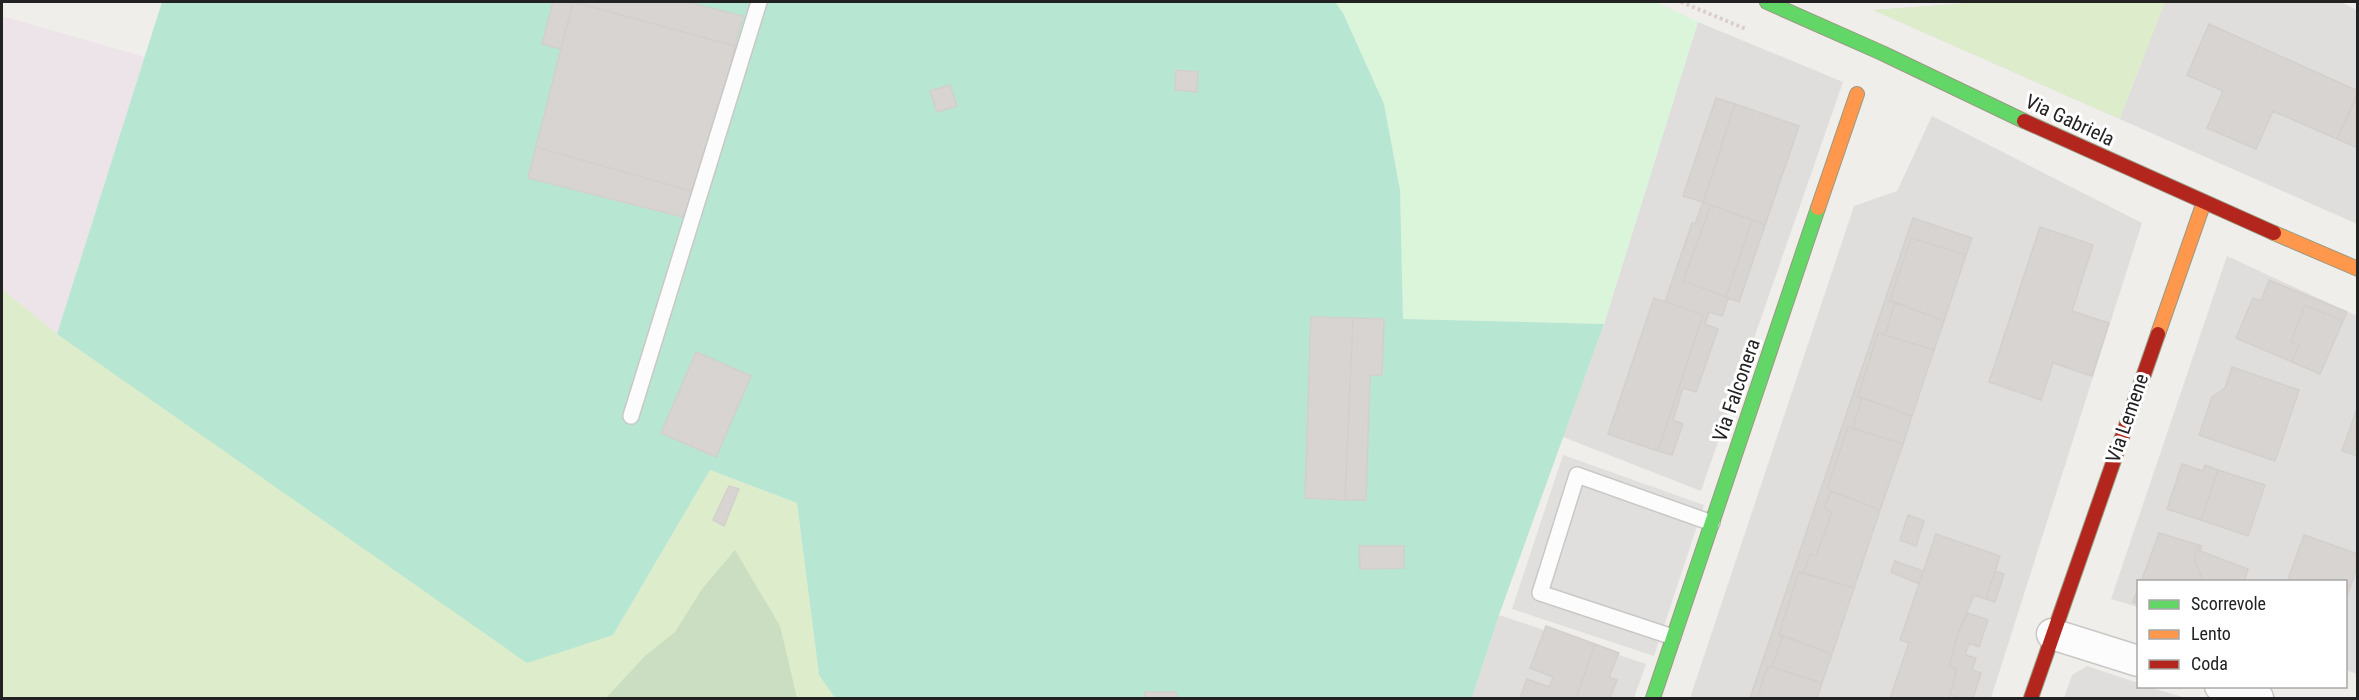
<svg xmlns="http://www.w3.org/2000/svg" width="2359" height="700" font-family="'Roboto Condensed',sans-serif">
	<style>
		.residential { fill: #dfdedc }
		.industrial { fill: #ede4e9 }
		.grass { fill: #ddeccb }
		.forest { fill: #cbdec1 }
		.park { fill: #daf5da }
		.pitch { fill: #b7e6d2 }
		.parking { fill: #e0dfde }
		.building { fill: #d7d4d2; stroke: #d3d0cc; stroke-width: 1.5 }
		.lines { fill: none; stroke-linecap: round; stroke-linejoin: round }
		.lane-casing { stroke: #c9c8c7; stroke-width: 18 }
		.street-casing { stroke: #c9c8c7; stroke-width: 33 }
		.fast-casing { stroke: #999a82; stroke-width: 16 }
		.slow-casing { stroke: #999a82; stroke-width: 16 }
		.jam-casing { stroke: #999a82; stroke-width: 16 }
		.path { stroke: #dccecd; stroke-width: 4; stroke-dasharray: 3 3; stroke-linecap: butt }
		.lane { stroke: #fdfcfc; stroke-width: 15 }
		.street { stroke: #fdfcfc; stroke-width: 30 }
		.fast { stroke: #63d668; stroke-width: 14 }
		.slow { stroke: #ff974d; stroke-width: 14 }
		.jam { stroke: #b3261e; stroke-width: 14 }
		.labels { text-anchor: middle; stroke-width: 6; stroke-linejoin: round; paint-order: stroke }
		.street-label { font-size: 20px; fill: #222; stroke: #fff }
	</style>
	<rect width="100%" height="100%" fill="#f0eeeb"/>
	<!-- residential -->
	<path class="residential" d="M 1984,2 L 2341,2 L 2357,10 L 2357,224 L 1873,10 Z
		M 1698,22 L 1843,82 L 1701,491 L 1563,437 L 1604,324 Z
		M 1932,116 L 2142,223 L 1991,698 L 1690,698 L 1854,206 L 1897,191 Z
		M 2227,256 L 2357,316 L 2357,674 L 2346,670 L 2346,582 L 2138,582 L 2138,607 L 2111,599 Z
		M 1499,615 L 1646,664 L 1634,698 L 1472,698 Z
		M 2087,666 L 2138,683 L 2138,686 L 2149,687 L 2186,698 L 2064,698 L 2072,675 Z"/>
	<!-- industrial -->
	<path class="industrial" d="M 2,16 L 145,57 L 57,334 L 2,289 Z"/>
	<!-- grass -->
	<path class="grass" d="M 1984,2 L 2165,2 L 2120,119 L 1873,10 Z
		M 2,289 L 57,334 L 613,635 L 710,470 L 797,503 L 819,675 L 835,698 L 2,698 Z"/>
	<!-- forest -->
	<path class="forest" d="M 735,550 L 780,626 L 797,698 L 606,698 L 645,656 L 675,632 L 702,589 Z"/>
	<!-- park -->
	<path class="park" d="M 1335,2 L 1656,2 L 1698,22 L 1604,324 L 1403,319 L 1400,190 L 1384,104 L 1343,13 Z"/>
	<!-- pitch -->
	<path class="pitch" d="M 162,2 L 1335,2 L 1343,13 L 1384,104 L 1400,190 L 1403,319 L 1604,324 L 1499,615 L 1472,698 L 835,698 L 819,675 L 797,503 L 710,470 L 613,635 L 527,663 L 57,334 Z"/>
	<!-- parking -->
	<path class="parking" d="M 1563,455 L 1704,505 L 1654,656 L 1512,609 Z"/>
	<!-- building -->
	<path class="building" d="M 553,2 L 573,2 L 561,49 L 542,44 Z
		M 573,2 L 735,46 L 698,193 L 536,147 Z
		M 574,2 L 686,2 L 743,16 L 735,46 Z
		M 2209,24 L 2358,91 L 2337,139 L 2273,111 L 2256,149 L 2207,128 L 2223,91 L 2187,75 Z
		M 1176,70 L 1198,72 L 1197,92 L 1175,90 Z
		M 950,85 L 957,106 L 937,112 L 930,91 Z
		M 2358,95 L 2358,148 L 2337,139 Z
		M 1716,98 L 1735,104 L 1703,202 L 1683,196 Z
		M 1735,104 L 1799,126 L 1765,225 L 1703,202 Z
		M 536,147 L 698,193 L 691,219 L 528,178 Z
		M 1703,202 L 1711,205 L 1683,281 L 1726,297 L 1752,220 L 1765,225 L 1739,302 L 1728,298 L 1722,316 L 1709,312 L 1705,324 L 1718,329 L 1696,392 L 1683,388 L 1673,420 L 1683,424 L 1672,455 L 1658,451 L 1703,315 L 1665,302 L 1692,223 L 1695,224 Z
		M 1711,205 L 1752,220 L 1726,297 L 1683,281 Z
		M 1913,218 L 1972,238 L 1966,255 L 1911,238 L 1890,300 L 1895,303 L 1885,335 L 1878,333 L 1858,396 L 1862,398 L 1853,428 L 1848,427 L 1827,489 L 1831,491 L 1824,508 L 1832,512 L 1816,556 L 1810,554 L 1804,573 L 1799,572 L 1779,634 L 1782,636 L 1772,667 L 1768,666 L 1757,698 L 1750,698 Z
		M 2040,227 L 2093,245 L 2072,311 L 2109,323 L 2092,376 L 2053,363 L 2041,400 L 1989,382 Z
		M 1911,238 L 1966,255 L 1944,321 L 1890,300 Z
		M 2269,280 L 2347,312 L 2343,321 L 2305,305 L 2291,342 L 2299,345 L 2292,362 L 2236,338 L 2253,298 L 2261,301 Z
		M 1654,298 L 1703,315 L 1658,451 L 1608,434 Z
		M 1895,303 L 1944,321 L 1934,350 L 1885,335 Z
		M 2305,305 L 2343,321 L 2320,374 L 2292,362 L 2299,345 L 2291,342 Z
		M 1311,317 L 1353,318 L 1345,500 L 1305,498 Z
		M 1353,318 L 1384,319 L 1382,375 L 1370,375 L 1366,500 L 1345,500 Z
		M 1878,333 L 1934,350 L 1912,416 L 1858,396 Z
		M 696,352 L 751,376 L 716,457 L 661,433 Z
		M 2232,367 L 2299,390 L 2275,461 L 2199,435 L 2212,397 L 2225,388 Z
		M 1862,398 L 1912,416 L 1903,444 L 1853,428 Z
		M 2358,406 L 2358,456 L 2342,451 Z
		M 1848,427 L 1903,444 L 1880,510 L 1827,489 Z
		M 2182,464 L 2203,471 L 2205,465 L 2218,470 L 2201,520 L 2167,509 Z
		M 2218,470 L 2265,485 L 2248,536 L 2201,520 Z
		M 729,486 L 739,489 L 724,526 L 713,520 Z
		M 1831,491 L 1880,510 L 1854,588 L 1804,573 L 1810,554 L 1816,556 L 1832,512 L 1824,508 Z
		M 1908,515 L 1924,521 L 1916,546 L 1900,540 Z
		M 2159,533 L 2202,546 L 2200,551 L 2198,547 L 2194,560 L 2204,582 L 2141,582 Z
		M 1936,534 L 2000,556 L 1986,599 L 1974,595 L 1958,633 L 1949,667 L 1957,669 L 1949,698 L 1890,698 L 1909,643 L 1900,640 Z
		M 2304,535 L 2358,554 L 2358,565 L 2346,599 L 2346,582 L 2287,582 Z
		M 1359,546 L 1404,546 L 1404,568 L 1360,569 Z
		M 2198,547 L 2200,551 L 2248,569 L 2244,582 L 2204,582 L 2194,560 Z
		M 1895,561 L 1923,571 L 1919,584 L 1891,572 Z
		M 1995,571 L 2004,574 L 1995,602 L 1986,599 Z
		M 1799,572 L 1854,588 L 1832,654 L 1779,634 Z
		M 2138,588 L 2138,604 L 2133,602 Z
		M 1968,613 L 1988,620 L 1979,647 L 1969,643 L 1965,655 L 1976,658 L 1972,670 L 1981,673 L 1973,698 L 1961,698 L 1950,695 L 1957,669 L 1949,667 L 1958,633 Z
		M 1546,626 L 1595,644 L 1576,698 L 1520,698 L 1527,679 L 1549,687 L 1553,677 L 1530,668 Z
		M 1782,636 L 1832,654 L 1822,683 L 1772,667 Z
		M 1595,644 L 1619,653 L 1609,677 L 1617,680 L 1610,698 L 1576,698 Z
		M 1768,666 L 1822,683 L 1817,698 L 1757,698 Z
		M 1145,692 L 1176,692 L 1176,698 L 1145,698 Z"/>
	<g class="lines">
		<!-- lane casing -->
		<g class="lane-casing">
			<path id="lane" d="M 631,416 L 759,2
				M 1673,637 L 1540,593 L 1577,475 L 1712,523"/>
		</g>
		<!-- street casing -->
		<g class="street-casing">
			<path id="street" d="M 2052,634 L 2138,661
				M 2220,686 L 2258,698"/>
		</g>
		<!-- fast casing -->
		<g class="fast-casing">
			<path id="fast" d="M 1767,2 L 1882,53 L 2024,121
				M 1653,698 L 1818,208"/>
		</g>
		<!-- slow casing -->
		<g class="slow-casing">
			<path id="slow" d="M 1818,208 L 1857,94
				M 2274,233 L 2358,269
				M 2158,334 L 2204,202"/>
		</g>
		<!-- jam casing -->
		<g class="jam-casing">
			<path id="jam" d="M 2024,121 L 2274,233
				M 2031,698 L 2158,334"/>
		</g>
		<!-- path -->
		<path class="path" d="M 1681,2 L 1746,29"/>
		<!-- lane -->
		<use href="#lane" class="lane"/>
		<!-- street -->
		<use href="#street" class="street"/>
		<!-- fast -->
		<use href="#fast" class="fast"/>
		<!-- slow -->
		<use href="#slow" class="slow"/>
		<!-- jam -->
		<use href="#jam" class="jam"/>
	</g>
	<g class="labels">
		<!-- street labels -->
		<g class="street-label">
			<text transform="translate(2070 120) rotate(25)" y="7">Via Gabriela</text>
			<text transform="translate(1736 390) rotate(-71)" y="7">Via Falconera</text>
			<text transform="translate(2127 418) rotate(-71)" y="7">Via Lemene</text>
		</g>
	</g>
	<!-- border -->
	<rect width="2359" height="700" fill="none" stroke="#222222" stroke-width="6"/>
	<!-- legend -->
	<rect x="2137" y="580" width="210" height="108" fill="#ffffff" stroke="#a7a7a7" stroke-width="1.5"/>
	<rect x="2149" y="600" width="30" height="9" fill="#63d668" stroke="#a7a7a7" stroke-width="1.5"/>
	<text x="2191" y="610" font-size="18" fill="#222222">Scorrevole</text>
	<rect x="2149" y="630" width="30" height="9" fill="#ff974d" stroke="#a7a7a7" stroke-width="1.5"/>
	<text x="2191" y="640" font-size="18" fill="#222222">Lento</text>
	<rect x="2149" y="660" width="30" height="9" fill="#b3261e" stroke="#a7a7a7" stroke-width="1.5"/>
	<text x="2191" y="670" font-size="18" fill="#222222">Coda</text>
</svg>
